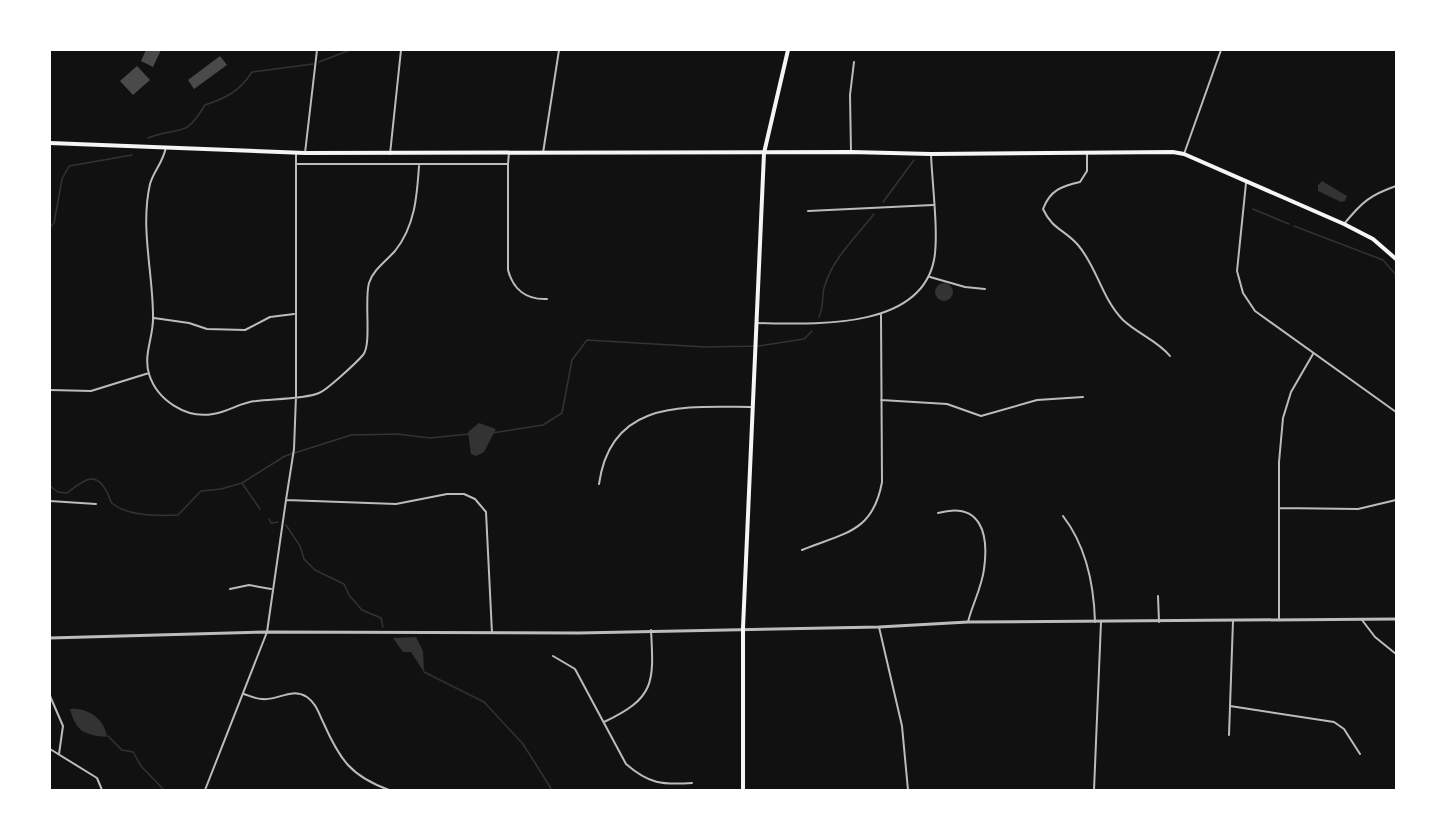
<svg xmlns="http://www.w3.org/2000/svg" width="1446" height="840" font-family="Rubik,sans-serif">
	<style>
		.water { fill: #333 }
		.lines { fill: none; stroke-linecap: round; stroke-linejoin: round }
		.stream { stroke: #333; stroke-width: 1.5 }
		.building { fill: #4a4a4a }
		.minor { stroke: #bcbcbc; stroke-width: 2 }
		.tertiary { stroke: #bcbcbc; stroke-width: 3 }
		.secondary { stroke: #f5f5f5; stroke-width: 4 }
		.primary { stroke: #f5f5f5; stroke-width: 4 }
	</style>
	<rect width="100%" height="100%" fill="#111"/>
	<!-- water -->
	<path class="water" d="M 1322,181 L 1347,196 L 1345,201 L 1341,202 L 1318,191 L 1318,185 Z
		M935 292a9 9 0 1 1 18 0a9 9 0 1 1-18 0Z
		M 479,423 L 496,429 L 484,452 L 476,456 L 471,454 L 468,432 Z
		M 416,637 L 423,651 L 424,672 L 411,652 L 403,652 L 393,638 Z
		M 70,709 C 87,707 105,719 107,737 C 85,735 76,732 70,709 Z"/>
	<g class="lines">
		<!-- stream -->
		<path class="stream" d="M 319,62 L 350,50
			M 148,138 C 181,125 184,140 205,105 C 226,98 240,91 252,72 L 313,64
			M 883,202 L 914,160
			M 1253,209 L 1289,224
			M 1294,226 L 1383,260 L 1396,275
			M 50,227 L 54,223 L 62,179 L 69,166 L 132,155
			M 819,317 C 825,302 821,295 825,285 C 833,258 857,236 874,214
			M 492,433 L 543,425 L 562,413 L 572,360 L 587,340 L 705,347 L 759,346 L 804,339 L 812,331
			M 242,483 L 260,509
			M 50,486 L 58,492 L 67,493 C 83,481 95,469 107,492 C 109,496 110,502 113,504 C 128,516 160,516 178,515 L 201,491 L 221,489 L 242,483 L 285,456 L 351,435 L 397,434 L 430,438 L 469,434
			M 269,519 L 271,523 L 278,522
			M 286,525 L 300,546 L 304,559 L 315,570 L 344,584 L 349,595 L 362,610 L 381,618 L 383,627
			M 424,672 L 484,702 L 523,744 L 552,790
			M 108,736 L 122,750 L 133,752 L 141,766 L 164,790"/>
	</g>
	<!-- building -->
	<path class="building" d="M 146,50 L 161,50 L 153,67 L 141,61 Z
		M 220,56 L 227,65 L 194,89 L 188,80 Z
		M 137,66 L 150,80 L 133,95 L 120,81 Z"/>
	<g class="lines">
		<!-- minor -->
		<path class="minor" d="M 166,147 C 163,163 154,170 150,184 C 140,228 153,272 153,316 C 154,336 143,354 149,374 C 157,400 186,419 213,414 C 228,412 241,402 256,401 C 272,399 306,399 319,393 C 327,390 357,362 363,355 C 372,345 364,299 369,283 C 373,270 386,261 395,251 C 415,226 417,196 419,166
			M 851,152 L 850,95 L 854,62
			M 305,153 L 317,50
			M 543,153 L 559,50
			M 1087,153 L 1087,171 L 1080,182 C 1062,186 1050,190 1043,209 C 1052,229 1065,230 1078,245 C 1097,267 1102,299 1123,320 C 1138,334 1158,341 1170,356
			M 390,154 L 401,50
			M 1184,154 L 1221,50
			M 296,164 L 508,164 L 509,152
			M 508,164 L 508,270 C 513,289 526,300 547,299
			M 1246,183 L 1237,271 L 1243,293 L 1255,311 L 1396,412
			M 808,211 L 933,205
			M 1344,224 C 1362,202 1370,195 1396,186
			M 930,277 L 965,287 L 985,289
			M 154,318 L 189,323 L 207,329 L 245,330 L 270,317 L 294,314
			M 756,323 C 812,324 920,331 934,260 C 939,235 932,182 931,154
			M 50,390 L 91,391 L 149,373
			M 881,400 L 947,404 L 981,416 L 1037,400 L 1083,397
			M 599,484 C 611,398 686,407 753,407
			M 286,500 L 396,504 L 447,494 L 464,494 L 475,499 L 486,512 L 492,633
			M 50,501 L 96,504
			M 1279,508 L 1358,509 L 1396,500
			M 938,513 C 981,501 989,534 984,569 C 982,587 972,605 968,622
			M 1063,516 C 1086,546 1094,585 1095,622
			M 802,550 C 843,533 873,533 882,482 L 881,315
			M 230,589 L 249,585 L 271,589
			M 1158,596 L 1159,622
			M 1279,620 L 1279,462 L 1283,418 L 1291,392 L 1313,354
			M 1362,620 L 1375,637 L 1396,654
			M 879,627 L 902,726 L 908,790
			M 553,656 L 575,669 L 626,764 C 649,784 662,785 692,783
			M 244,694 C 250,696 256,699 262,699 C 279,701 290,687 307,697 C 316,703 319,714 324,724 C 340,760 351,776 389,790
			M 50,696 L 63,726 L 59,754
			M 1230,706 L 1334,722 L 1344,729 L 1360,754
			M 604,722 C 655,698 654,683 651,630
			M 1229,735 L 1233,621
			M 50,749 L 97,778 L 102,790
			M 205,790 L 267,632 L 286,500 L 294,449 L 296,396 L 296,153
			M 1094,790 L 1101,622"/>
		<!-- tertiary -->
		<path class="tertiary" d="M 50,638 L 267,632 L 579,633 L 879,627 L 968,622 L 1396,619"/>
		<!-- secondary -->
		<path class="secondary" d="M 743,790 L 743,628 L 764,153 L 788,50"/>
		<!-- primary -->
		<path class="primary" d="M 50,143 L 305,153 L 851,152 L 931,154 L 1173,152 L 1184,154 L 1344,224 L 1373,239 L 1396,259"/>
	</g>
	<!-- border -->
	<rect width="1446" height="840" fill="none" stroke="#ffffff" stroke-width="102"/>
</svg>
